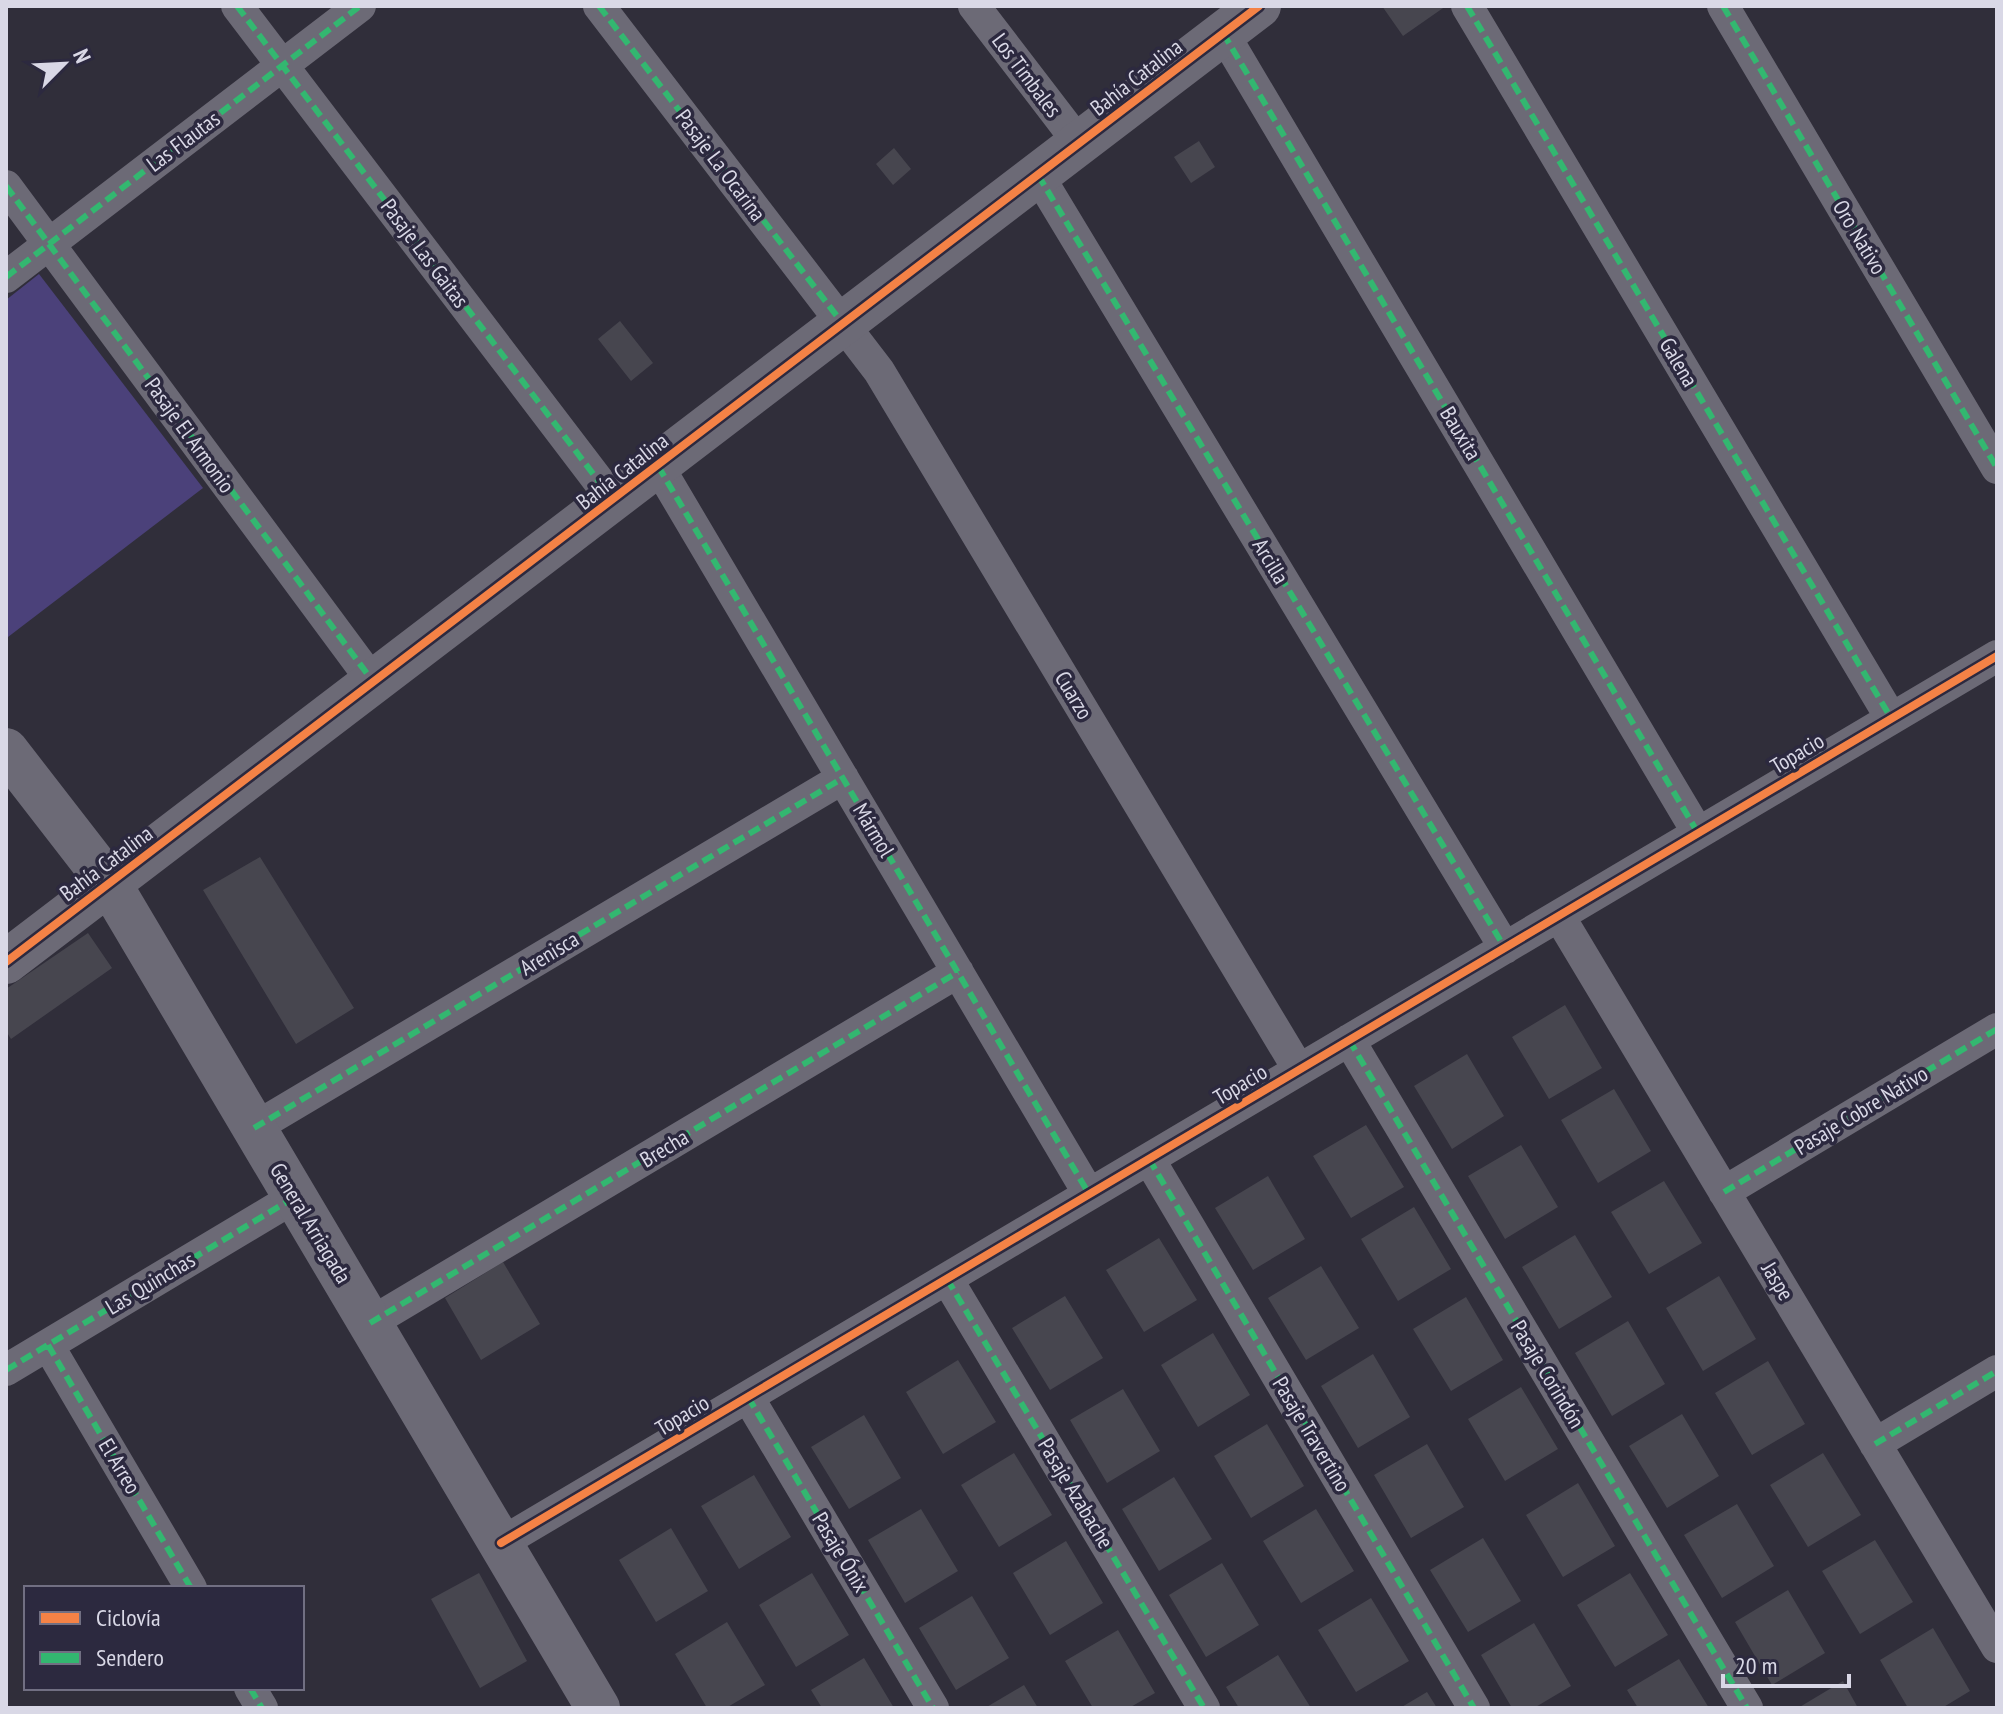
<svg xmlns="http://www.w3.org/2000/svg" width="2003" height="1714" font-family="'PT Sans Narrow',sans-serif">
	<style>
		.green { fill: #4b417a }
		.building { fill: #47464f }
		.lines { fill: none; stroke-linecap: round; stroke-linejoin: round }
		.street { stroke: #6c6a76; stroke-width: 32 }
		.secondary { stroke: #6c6a76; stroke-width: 44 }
		.quiet { stroke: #33b770; stroke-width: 6; stroke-dasharray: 12 6; stroke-linecap: butt }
		.cycleway-casing { stroke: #2c293f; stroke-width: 13 }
		.cycleway { stroke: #f48246; stroke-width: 8 }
		.labels { text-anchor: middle; stroke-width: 7; stroke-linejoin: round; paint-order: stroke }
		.street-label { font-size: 22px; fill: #d9d8e6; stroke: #2c293f }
	</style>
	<rect width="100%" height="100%" fill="#302e3a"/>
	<!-- green -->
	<path class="green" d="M 39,274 L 203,488 L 8,637 L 6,300 Z"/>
	<!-- building -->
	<path class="building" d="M 1382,6 L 1446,6 L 1403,36 Z
		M 1199,141 L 1215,167 L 1191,183 L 1174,157 Z
		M 894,148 L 911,169 L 893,185 L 876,164 Z
		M 620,321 L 653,363 L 631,381 L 598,339 Z
		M 260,857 L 354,1008 L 296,1044 L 203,890 Z
		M 88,933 L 112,968 L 11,1039 L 6,1031 L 6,989 Z
		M 1565,1005 L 1602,1068 L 1549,1099 L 1512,1037 Z
		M 1467,1054 L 1504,1116 L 1452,1149 L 1414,1086 Z
		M 1614,1089 L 1651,1151 L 1598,1183 L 1561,1120 Z
		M 1366,1125 L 1404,1187 L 1351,1218 L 1313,1156 Z
		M 1521,1145 L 1558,1207 L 1505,1239 L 1468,1176 Z
		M 1268,1176 L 1305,1239 L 1253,1270 L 1215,1208 Z
		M 1664,1181 L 1702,1243 L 1649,1274 L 1611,1212 Z
		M 1414,1207 L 1451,1269 L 1398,1301 L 1361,1239 Z
		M 1575,1235 L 1612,1297 L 1559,1329 L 1522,1267 Z
		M 1159,1238 L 1197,1300 L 1144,1332 L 1106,1270 Z
		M 503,1262 L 540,1324 L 481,1360 L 445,1298 Z
		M 1321,1266 L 1359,1328 L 1306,1360 L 1268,1298 Z
		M 1719,1276 L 1756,1339 L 1703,1371 L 1666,1308 Z
		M 1065,1296 L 1103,1358 L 1050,1390 L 1012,1328 Z
		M 1466,1297 L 1503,1360 L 1451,1391 L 1413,1329 Z
		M 1628,1321 L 1665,1384 L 1612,1416 L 1575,1353 Z
		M 1213,1333 L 1250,1395 L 1198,1427 L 1161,1365 Z
		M 1373,1354 L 1410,1417 L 1358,1448 L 1321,1386 Z
		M 958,1360 L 996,1422 L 943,1454 L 906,1392 Z
		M 1768,1361 L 1805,1424 L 1752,1455 L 1715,1393 Z
		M 1521,1387 L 1558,1449 L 1505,1481 L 1468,1419 Z
		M 1123,1389 L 1160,1451 L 1107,1483 L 1070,1420 Z
		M 1682,1414 L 1719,1476 L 1667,1508 L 1629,1446 Z
		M 864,1415 L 901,1478 L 849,1509 L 811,1447 Z
		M 1267,1424 L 1304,1486 L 1251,1518 L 1214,1456 Z
		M 1427,1444 L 1464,1507 L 1411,1538 L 1374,1475 Z
		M 1014,1453 L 1052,1515 L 999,1547 L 961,1485 Z
		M 1823,1453 L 1861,1515 L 1808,1547 L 1770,1485 Z
		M 754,1475 L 791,1537 L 739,1569 L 701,1506 Z
		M 1174,1477 L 1212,1539 L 1159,1571 L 1122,1509 Z
		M 1578,1483 L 1615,1546 L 1563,1577 L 1526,1515 Z
		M 1737,1504 L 1774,1566 L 1722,1598 L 1684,1535 Z
		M 921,1509 L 958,1571 L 905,1603 L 868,1540 Z
		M 1316,1509 L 1354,1571 L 1301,1603 L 1263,1541 Z
		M 671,1528 L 708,1591 L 656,1622 L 619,1560 Z
		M 1483,1538 L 1521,1601 L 1468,1632 L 1430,1570 Z
		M 1875,1540 L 1913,1602 L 1860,1634 L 1822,1571 Z
		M 1066,1541 L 1103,1603 L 1050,1635 L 1013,1573 Z
		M 1222,1563 L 1259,1625 L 1206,1657 L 1169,1595 Z
		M 479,1573 L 527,1661 L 480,1688 L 431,1599 Z
		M 812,1573 L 849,1635 L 796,1667 L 759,1605 Z
		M 1630,1573 L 1668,1635 L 1615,1667 L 1577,1605 Z
		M 1788,1590 L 1825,1653 L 1772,1685 L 1735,1622 Z
		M 972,1596 L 1009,1658 L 956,1690 L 919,1628 Z
		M 1371,1598 L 1409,1661 L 1356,1692 L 1318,1630 Z
		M 727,1622 L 765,1685 L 726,1708 L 707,1708 L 675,1654 Z
		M 1534,1623 L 1571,1686 L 1534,1708 L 1512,1708 L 1481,1655 Z
		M 1933,1628 L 1970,1691 L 1942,1708 L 1908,1708 L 1880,1660 Z
		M 1118,1630 L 1155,1693 L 1129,1708 L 1093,1708 L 1065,1661 Z
		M 1278,1655 L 1311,1708 L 1239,1708 L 1226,1687 Z
		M 864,1658 L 894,1708 L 822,1708 L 811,1690 Z
		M 1679,1659 L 1709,1708 L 1638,1708 L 1627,1690 Z
		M 1843,1681 L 1858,1708 L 1798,1708 Z
		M 1024,1685 L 1038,1708 L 985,1708 Z
		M 1427,1692 L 1437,1708 L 1400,1708 Z"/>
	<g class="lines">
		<!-- street -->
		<path class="street" d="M 237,6 L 613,500
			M 599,6 L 879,371 L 1299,1070
			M 974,6 L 1079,143
			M 1467,6 L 1891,718
			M 1723,6 L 1997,468
			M 1223,33 L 1698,833
			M 1038,175 L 1505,948
			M 6,186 L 374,683
			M 6,277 L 360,6
			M 658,466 L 1089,1194
			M 1559,916 L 1997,1647
			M 1349,1040 L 1747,1708
			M 254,1128 L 843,778
			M 1149,1159 L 1474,1708
			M 1724,1192 L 1997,1029
			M 947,1279 L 1204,1708
			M 370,1323 L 958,972
			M 48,1345 L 191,1588
			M 6,1370 L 295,1197
			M 748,1397 L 933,1708
			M 1875,1444 L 1997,1371
			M 501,1543 L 1997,656
			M 250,1688 L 262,1708"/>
		<!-- secondary -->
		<path class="secondary" d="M 6,750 L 109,883 L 598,1708
			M 6,962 L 1259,6"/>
		<!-- quiet -->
		<path class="quiet" d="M 237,6 L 613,500
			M 599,6 L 843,324
			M 1467,6 L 1891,718
			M 1723,6 L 1997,468
			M 1223,33 L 1698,833
			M 1038,175 L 1505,948
			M 6,186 L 374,683
			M 6,277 L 360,6
			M 658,466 L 1089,1194
			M 1349,1040 L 1747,1708
			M 254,1128 L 843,778
			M 1149,1159 L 1474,1708
			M 1724,1192 L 1997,1029
			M 947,1279 L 1204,1708
			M 370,1323 L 958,972
			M 48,1345 L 191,1588
			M 6,1370 L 295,1197
			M 748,1397 L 933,1708
			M 1875,1444 L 1997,1371
			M 250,1688 L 262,1708"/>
		<!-- cycleway casing -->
		<g class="cycleway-casing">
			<path id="cycleway" d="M 6,962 L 1259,6
				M 501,1543 L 1997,656"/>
		</g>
		<!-- cycleway -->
		<use href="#cycleway" class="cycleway"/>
	</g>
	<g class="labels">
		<!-- street labels -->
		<g class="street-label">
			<text transform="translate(1027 75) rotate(53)" y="8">Los Timbales</text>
			<text transform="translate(1136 77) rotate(-38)" y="8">Bahía Catalina</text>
			<text transform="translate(183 141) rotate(-37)" y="8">Las Flautas</text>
			<text transform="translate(721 165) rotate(53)" y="8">Pasaje La Ocarina</text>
			<text transform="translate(1860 237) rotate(59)" y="8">Oro Nativo</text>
			<text transform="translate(425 253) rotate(53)" y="8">Pasaje Las Gaitas</text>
			<text transform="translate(1679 362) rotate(59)" y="8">Galena</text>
			<text transform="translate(1461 433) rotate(59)" y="8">Bauxita</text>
			<text transform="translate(190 435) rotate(54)" y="8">Pasaje El Armonio</text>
			<text transform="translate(622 471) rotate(-38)" y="8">Bahía Catalina</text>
			<text transform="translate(1271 561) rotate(59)" y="8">Arcilla</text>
			<text transform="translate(1074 695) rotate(59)" y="8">Cuarzo</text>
			<text transform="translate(1797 753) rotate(-31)" y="8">Topacio</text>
			<text transform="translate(874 830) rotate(59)" y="8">Mármol</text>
			<text transform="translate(106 863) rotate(-37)" y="8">Bahía Catalina</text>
			<text transform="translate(549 953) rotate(-31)" y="8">Arenisca</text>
			<text transform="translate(1240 1084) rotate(-31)" y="8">Topacio</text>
			<text transform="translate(1861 1110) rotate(-31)" y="8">Pasaje Cobre Nativo</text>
			<text transform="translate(664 1148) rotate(-31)" y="8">Brecha</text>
			<text transform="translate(311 1223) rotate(59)" y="8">General Arriagada</text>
			<text transform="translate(1778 1281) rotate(59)" y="8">Jaspe</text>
			<text transform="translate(150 1283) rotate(-31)" y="8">Las Quinchas</text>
			<text transform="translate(1548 1374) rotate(59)" y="8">Pasaje Corindón</text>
			<text transform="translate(682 1415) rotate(-31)" y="8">Topacio</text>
			<text transform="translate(1312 1434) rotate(59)" y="8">Pasaje Travertino</text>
			<text transform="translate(120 1466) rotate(59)" y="8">El Arreo</text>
			<text transform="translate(1076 1493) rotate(59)" y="8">Pasaje Azabache</text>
			<text transform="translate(841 1552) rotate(59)" y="8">Pasaje Ónix</text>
		</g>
	</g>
	<!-- border -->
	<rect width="2003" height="1714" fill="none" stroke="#d9d8e6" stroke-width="16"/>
	<!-- legend -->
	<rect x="24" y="1586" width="280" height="104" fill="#2c293f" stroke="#716f82" stroke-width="2"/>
	<rect x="40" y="1612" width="40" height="12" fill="#f48246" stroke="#716f82" stroke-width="2"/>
	<text x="96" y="1626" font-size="24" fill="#d9d8e6">Ciclovía</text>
	<rect x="40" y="1652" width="40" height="12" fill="#33b770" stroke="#716f82" stroke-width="2"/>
	<text x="96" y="1666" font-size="24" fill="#d9d8e6">Sendero</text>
	<!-- north arrow -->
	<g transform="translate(64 64) rotate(66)" stroke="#2c293f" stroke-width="6" paint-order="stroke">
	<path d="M0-6L14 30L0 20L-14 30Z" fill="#d9d8e6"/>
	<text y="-12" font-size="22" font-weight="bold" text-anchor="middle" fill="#d9d8e6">N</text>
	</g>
	<!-- scale -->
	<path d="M1723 1674v12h126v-12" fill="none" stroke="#d9d8e6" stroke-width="4"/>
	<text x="1735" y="1674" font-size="24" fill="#d9d8e6" stroke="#2c293f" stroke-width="6" paint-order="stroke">20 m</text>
</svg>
